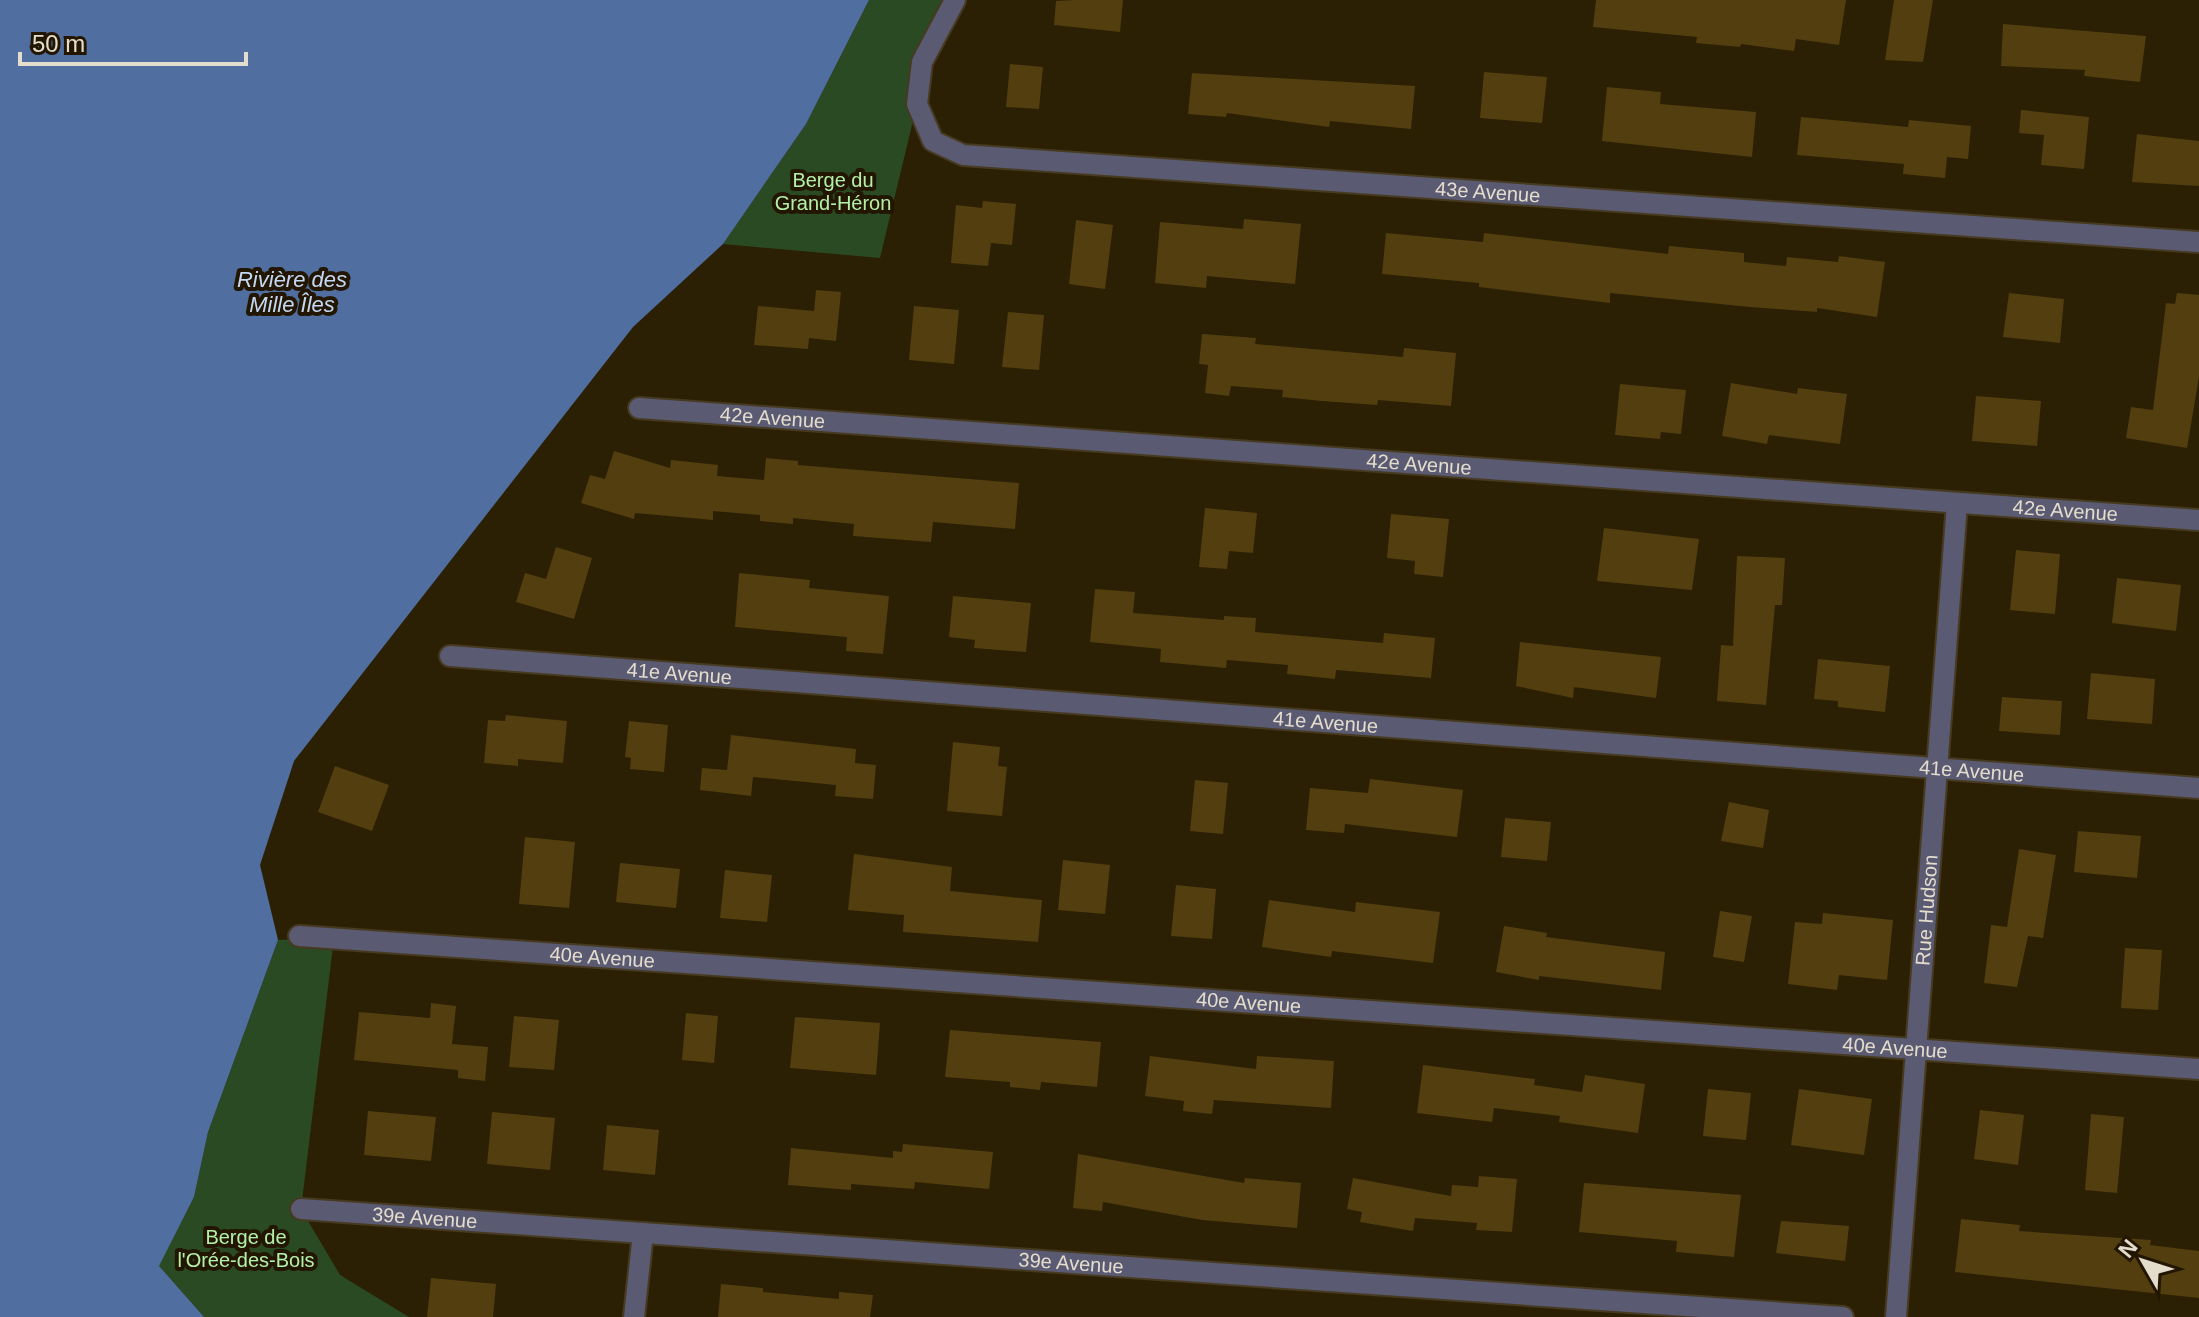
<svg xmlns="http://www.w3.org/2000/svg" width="2199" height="1317" font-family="Helvetica,sans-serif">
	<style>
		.green { fill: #2a4a24 }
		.water { fill: #506fa0 }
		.building { fill: #523e0f }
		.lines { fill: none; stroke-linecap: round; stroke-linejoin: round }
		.minor-casing { stroke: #463a20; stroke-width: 24 }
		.minor { stroke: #5a5a72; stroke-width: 20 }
		.labels { text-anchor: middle; stroke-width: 8; stroke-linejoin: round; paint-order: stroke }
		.park-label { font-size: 20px; fill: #b4f1a8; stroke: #221600 }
		.street-label { font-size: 20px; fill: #e4ddcd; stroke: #221600 }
		.water-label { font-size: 22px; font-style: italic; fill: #c4d7f5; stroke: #221600 }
	</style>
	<rect width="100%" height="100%" fill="#2c2004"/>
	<!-- green -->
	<path class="green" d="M 869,0 L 955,0 L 917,104 L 880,258 L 723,244 L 806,124 Z
		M 334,938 L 301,1209 L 340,1275 L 409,1317 L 204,1317 L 158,1266 L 194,1197 L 208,1132 L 278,940 Z"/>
	<!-- water -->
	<path class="water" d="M 0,0 L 869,0 L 806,124 L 723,244 L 633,327 L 294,761 L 260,865 L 278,940 L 208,1132 L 194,1197 L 159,1266 L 204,1317 L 0,1317 Z"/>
	<!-- building -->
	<path class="building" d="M 1075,0 L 1123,0 L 1120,32 L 1054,25 L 1056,1 Z
		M 1596,0 L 1846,0 L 1839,45 L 1796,39 L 1794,51 L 1741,44 L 1740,47 L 1696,43 L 1697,37 L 1593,27 Z
		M 1894,0 L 1933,0 L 1923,62 L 1885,60 Z
		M 2003,24 L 2146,36 L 2140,82 L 2084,76 L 2085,70 L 2001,66 Z
		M 1010,64 L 1043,67 L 1039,109 L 1006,107 Z
		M 1484,72 L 1547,77 L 1542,123 L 1480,118 Z
		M 1192,73 L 1415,86 L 1411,129 L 1330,121 L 1329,127 L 1227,113 L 1226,117 L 1188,114 Z
		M 1607,87 L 1661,92 L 1660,104 L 1756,112 L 1752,157 L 1602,141 Z
		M 2021,110 L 2089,117 L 2084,169 L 2041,165 L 2044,135 L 2019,133 Z
		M 1801,117 L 1908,127 L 1909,120 L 1971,126 L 1968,159 L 1947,157 L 1945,178 L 1903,174 L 1904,164 L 1797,155 Z
		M 2137,134 L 2199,141 L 2199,186 L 2132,182 Z
		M 983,201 L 1016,204 L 1012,245 L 991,243 L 988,266 L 951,263 L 956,205 L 982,208 Z
		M 1244,219 L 1301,224 L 1295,284 L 1207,276 L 1206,288 L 1155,283 L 1160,222 L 1243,229 Z
		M 1076,220 L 1113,225 L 1105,289 L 1069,284 Z
		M 1386,233 L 1483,242 L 1484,233 L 1668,254 L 1669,246 L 1744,253 L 1744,262 L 1786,266 L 1787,257 L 1838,262 L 1839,256 L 1885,262 L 1877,317 L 1817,308 L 1817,312 L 1750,307 L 1610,293 L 1610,303 L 1479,287 L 1479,283 L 1382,274 Z
		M 816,290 L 841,292 L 836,341 L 809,338 L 808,349 L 754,345 L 758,306 L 814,311 Z
		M 2009,293 L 2064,299 L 2060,343 L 2003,337 Z
		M 2177,293 L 2199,295 L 2199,377 L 2187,448 L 2126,438 L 2131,407 L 2153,410 L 2166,303 L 2175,304 Z
		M 914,306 L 959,310 L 954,364 L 909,360 Z
		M 1008,312 L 1044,315 L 1039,370 L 1002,367 Z
		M 1202,334 L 1256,338 L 1255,344 L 1403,357 L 1404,348 L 1456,353 L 1451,406 L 1378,400 L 1377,405 L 1322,401 L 1282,397 L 1283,390 L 1231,386 L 1229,396 L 1205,393 L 1208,365 L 1199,364 Z
		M 1731,383 L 1797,394 L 1798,388 L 1847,394 L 1840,444 L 1769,435 L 1767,444 L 1722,436 Z
		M 1620,384 L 1686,390 L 1681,434 L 1661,432 L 1660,439 L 1615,435 Z
		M 1976,396 L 2041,401 L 2037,446 L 1972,441 Z
		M 614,451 L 670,468 L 671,460 L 718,465 L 717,476 L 764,480 L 766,458 L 798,461 L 798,465 L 1019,483 L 1015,529 L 933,522 L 931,542 L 853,536 L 854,524 L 793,518 L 793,524 L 760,521 L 760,515 L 713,511 L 713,520 L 635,513 L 634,519 L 581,503 L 590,475 L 605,479 Z
		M 1205,508 L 1257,513 L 1253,553 L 1229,551 L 1227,569 L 1199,567 Z
		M 1391,514 L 1449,519 L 1443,577 L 1414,574 L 1415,561 L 1387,558 Z
		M 1604,528 L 1699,539 L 1692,590 L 1597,581 Z
		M 556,547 L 592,558 L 574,619 L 516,602 L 525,573 L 546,579 Z
		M 2016,550 L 2060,554 L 2055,614 L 2010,610 Z
		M 1737,556 L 1785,558 L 1782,605 L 1775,605 L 1766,705 L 1717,701 L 1721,645 L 1733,646 Z
		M 739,573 L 810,580 L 809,588 L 889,596 L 883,654 L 846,651 L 847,637 L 735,627 Z
		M 2117,578 L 2181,585 L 2176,631 L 2112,623 Z
		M 1095,589 L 1135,592 L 1133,613 L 1224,620 L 1224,616 L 1256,618 L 1255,632 L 1383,643 L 1384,633 L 1435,638 L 1431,678 L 1336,670 L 1335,679 L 1287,674 L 1288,665 L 1227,660 L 1226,668 L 1160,662 L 1161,649 L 1090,642 Z
		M 953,596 L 1031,603 L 1026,652 L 974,648 L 975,640 L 949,637 Z
		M 1520,642 L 1661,657 L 1656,698 L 1574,687 L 1573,698 L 1516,686 Z
		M 1818,659 L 1890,666 L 1885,712 L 1838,707 L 1838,701 L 1814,699 Z
		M 2091,673 L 2155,679 L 2152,724 L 2087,719 Z
		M 2002,697 L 2062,701 L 2060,735 L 1999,731 Z
		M 506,715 L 567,721 L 563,763 L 518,759 L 518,766 L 484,763 L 488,720 L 505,721 Z
		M 629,721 L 668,725 L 664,772 L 630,769 L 631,758 L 625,757 Z
		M 731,735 L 856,749 L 855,763 L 876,765 L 873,799 L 835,796 L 836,785 L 753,777 L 751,796 L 700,790 L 702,768 L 727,770 Z
		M 953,742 L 1000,747 L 998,766 L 1007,767 L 1002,816 L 947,811 Z
		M 335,766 L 389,785 L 372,831 L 318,812 Z
		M 1370,779 L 1463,790 L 1457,837 L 1345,824 L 1344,833 L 1306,830 L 1310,788 L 1368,793 Z
		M 1195,780 L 1228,783 L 1223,834 L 1190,831 Z
		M 1729,802 L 1769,810 L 1763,848 L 1721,841 Z
		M 1505,818 L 1551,822 L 1547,861 L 1501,857 Z
		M 2078,831 L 2141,836 L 2137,878 L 2074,872 Z
		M 525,837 L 575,842 L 569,908 L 519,904 Z
		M 2019,849 L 2056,855 L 2043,938 L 2028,936 L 2017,987 L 1984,983 L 1991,925 L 2007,927 Z
		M 854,854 L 952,867 L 950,891 L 1042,900 L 1038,942 L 903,932 L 904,915 L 848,910 Z
		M 1063,860 L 1110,865 L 1105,914 L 1058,910 Z
		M 620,863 L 680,869 L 676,908 L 616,902 Z
		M 725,870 L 772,875 L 767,922 L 720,918 Z
		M 1176,885 L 1216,889 L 1212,939 L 1171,936 Z
		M 1269,900 L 1355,912 L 1356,902 L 1440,912 L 1433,963 L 1332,951 L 1331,957 L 1262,947 Z
		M 1720,911 L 1752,916 L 1744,962 L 1713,957 Z
		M 1823,913 L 1893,920 L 1887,980 L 1839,975 L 1837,990 L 1788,984 L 1795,922 L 1822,924 Z
		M 1504,926 L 1547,933 L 1546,937 L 1665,952 L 1661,990 L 1539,976 L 1539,980 L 1496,972 Z
		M 2125,948 L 2162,950 L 2158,1010 L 2121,1008 Z
		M 431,1003 L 456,1006 L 452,1044 L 488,1047 L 485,1081 L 458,1078 L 458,1070 L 354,1060 L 359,1012 L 430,1018 Z
		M 686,1013 L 718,1016 L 714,1063 L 682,1060 Z
		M 514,1016 L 559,1020 L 554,1070 L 509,1067 Z
		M 795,1017 L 880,1023 L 876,1075 L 790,1068 Z
		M 950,1030 L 1101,1042 L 1097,1087 L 1041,1082 L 1040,1090 L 1010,1087 L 1010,1082 L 945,1077 Z
		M 1150,1056 L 1256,1069 L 1257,1056 L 1334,1061 L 1331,1108 L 1214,1100 L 1212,1114 L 1183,1111 L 1184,1101 L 1145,1096 Z
		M 1423,1065 L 1535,1079 L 1534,1085 L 1582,1092 L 1585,1075 L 1645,1084 L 1638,1133 L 1559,1122 L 1560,1116 L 1494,1108 L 1492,1122 L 1417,1113 Z
		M 1708,1089 L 1751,1093 L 1746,1140 L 1703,1136 Z
		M 1799,1089 L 1872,1099 L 1864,1155 L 1791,1145 Z
		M 1980,1110 L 2024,1115 L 2018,1165 L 1974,1159 Z
		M 368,1111 L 436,1117 L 431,1161 L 364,1155 Z
		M 492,1112 L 555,1118 L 550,1170 L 487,1164 Z
		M 2091,1114 L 2124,1117 L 2117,1193 L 2085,1190 Z
		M 607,1125 L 659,1130 L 655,1175 L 603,1170 Z
		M 903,1144 L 993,1152 L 989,1189 L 915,1182 L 914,1189 L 851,1184 L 851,1190 L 788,1185 L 791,1148 L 893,1158 L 893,1151 L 902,1152 Z
		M 1078,1154 L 1244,1183 L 1245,1178 L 1301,1183 L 1297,1228 L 1202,1220 L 1103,1202 L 1102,1211 L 1073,1208 Z
		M 1479,1176 L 1517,1179 L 1512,1232 L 1476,1230 L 1477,1223 L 1415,1218 L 1413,1231 L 1360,1222 L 1362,1212 L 1347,1209 L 1353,1178 L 1451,1196 L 1452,1185 L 1478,1187 Z
		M 1584,1183 L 1741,1195 L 1734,1257 L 1676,1252 L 1677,1241 L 1579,1232 Z
		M 1961,1219 L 2020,1225 L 2019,1231 L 2151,1240 L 2150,1245 L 2199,1251 L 2199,1298 L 1955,1272 Z
		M 1781,1221 L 1849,1226 L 1845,1261 L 1776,1253 Z
		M 431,1278 L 496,1284 L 493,1317 L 427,1317 Z
		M 721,1284 L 763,1288 L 763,1292 L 839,1299 L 839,1292 L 873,1295 L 870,1317 L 718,1317 Z"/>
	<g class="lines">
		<!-- minor casing -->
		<g class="minor-casing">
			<g id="minor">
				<path id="s1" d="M 955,0 L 922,62 L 917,104 L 933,141 L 963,155 L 2199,242"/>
				<path id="s2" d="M 639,408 L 2199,520"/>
				<path id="s3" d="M 450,656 L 2199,788"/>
				<path id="s4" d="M 299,936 L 2199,1069"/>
				<path id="s5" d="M 301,1209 L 1843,1317"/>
				<path d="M 634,1317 L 643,1233"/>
				<path id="s6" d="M 1896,1317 L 1957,503"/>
			</g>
		</g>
		<!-- minor -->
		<use href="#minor" class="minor"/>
	</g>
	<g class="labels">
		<!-- park labels -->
		<g class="park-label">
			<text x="833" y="187">Berge du<tspan x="833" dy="23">Grand-Héron</tspan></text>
			<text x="246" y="1244">Berge de<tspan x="246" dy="23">l'Orée-des-Bois</tspan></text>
		</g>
		<!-- street labels -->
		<g class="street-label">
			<text dy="7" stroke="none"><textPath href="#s1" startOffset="712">43e Avenue</textPath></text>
			<text dy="7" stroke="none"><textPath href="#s2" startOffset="134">42e Avenue</textPath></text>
			<text dy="7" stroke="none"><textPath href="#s2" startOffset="782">42e Avenue</textPath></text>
			<text dy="7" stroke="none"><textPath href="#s2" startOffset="1430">42e Avenue</textPath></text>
			<text dy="7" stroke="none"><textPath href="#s3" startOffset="230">41e Avenue</textPath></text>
			<text dy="7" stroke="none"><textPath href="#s3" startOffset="878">41e Avenue</textPath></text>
			<text dy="7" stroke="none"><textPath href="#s3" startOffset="1526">41e Avenue</textPath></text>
			<text dy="7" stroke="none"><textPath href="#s6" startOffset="408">Rue Hudson</textPath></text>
			<text dy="7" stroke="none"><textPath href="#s4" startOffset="304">40e Avenue</textPath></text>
			<text dy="7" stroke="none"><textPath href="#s4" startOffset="952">40e Avenue</textPath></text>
			<text dy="7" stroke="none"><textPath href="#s4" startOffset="1600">40e Avenue</textPath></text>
			<text dy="7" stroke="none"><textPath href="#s5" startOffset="124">39e Avenue</textPath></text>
			<text dy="7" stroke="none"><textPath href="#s5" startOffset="772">39e Avenue</textPath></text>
		</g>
		<!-- water labels -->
		<g class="water-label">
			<text x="292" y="287">Rivière des<tspan x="292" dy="25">Mille Îles</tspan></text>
		</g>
	</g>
	<!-- north arrow -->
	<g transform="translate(2143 1261) rotate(309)" stroke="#221600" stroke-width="6" paint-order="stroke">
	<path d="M0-6L14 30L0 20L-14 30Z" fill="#e4ddcd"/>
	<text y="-12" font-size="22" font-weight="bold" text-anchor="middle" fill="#e4ddcd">N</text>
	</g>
	<!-- scale -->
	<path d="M20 52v12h226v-12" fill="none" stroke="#e4ddcd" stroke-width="4"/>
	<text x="32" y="52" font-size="24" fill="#e4ddcd" stroke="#221600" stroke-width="6" paint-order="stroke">50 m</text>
</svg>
